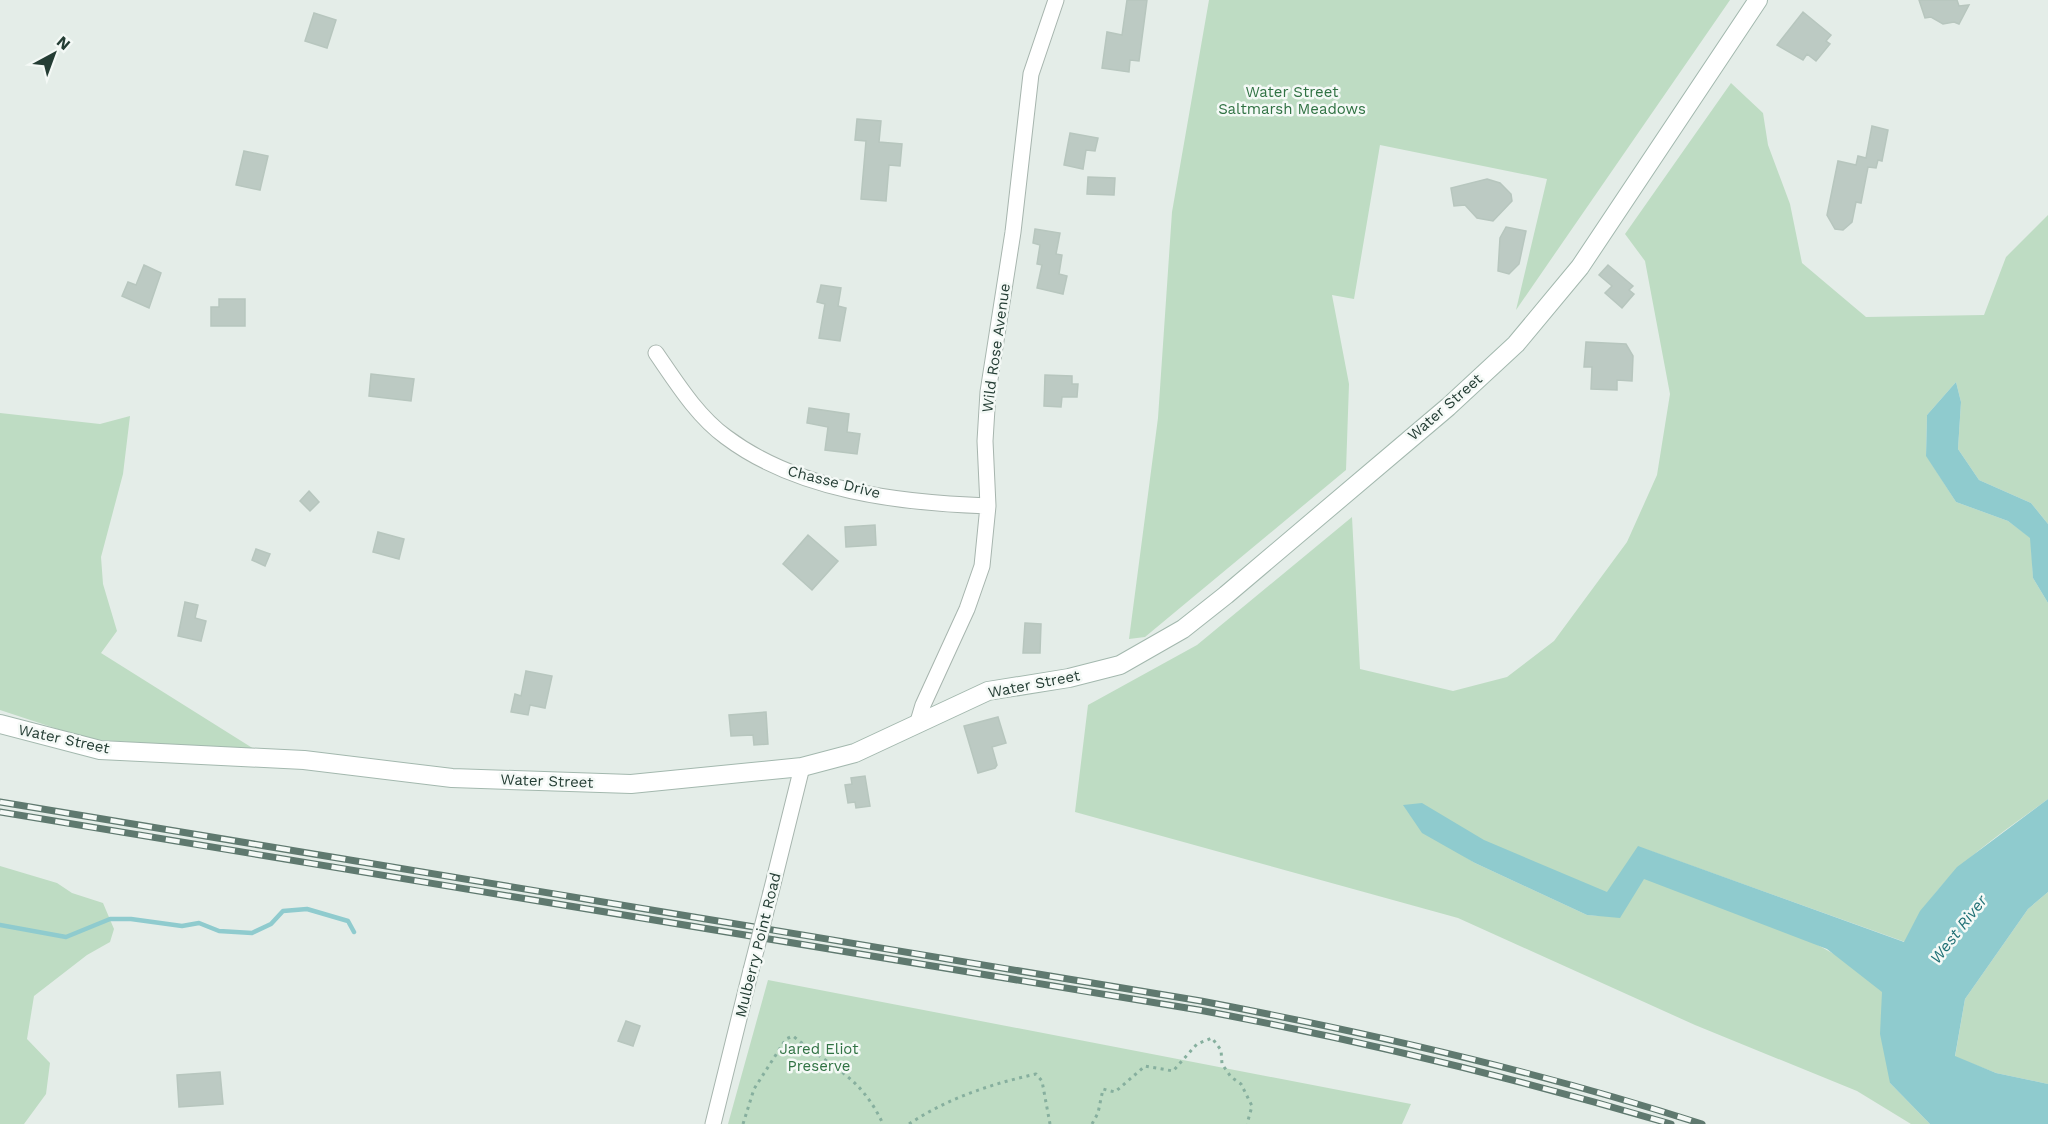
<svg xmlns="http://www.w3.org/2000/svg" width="2048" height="1124" font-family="'Work Sans',sans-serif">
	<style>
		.green { fill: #bedcc3; fill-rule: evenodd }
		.water { fill: #8fcbce }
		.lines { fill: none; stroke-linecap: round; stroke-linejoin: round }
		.stream { stroke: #8fcbce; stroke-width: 4.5 }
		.building { fill: #bccac3; stroke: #b7c6be; stroke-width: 1.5 }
		.street-casing { stroke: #a7b5ae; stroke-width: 17 }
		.secondary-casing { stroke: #a3b8ae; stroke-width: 20 }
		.path { stroke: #86af9e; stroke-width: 3; stroke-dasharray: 3 4.5; stroke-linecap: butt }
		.street { stroke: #fff; stroke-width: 15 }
		.secondary { stroke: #fff; stroke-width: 18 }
		.rail-casing { stroke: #5f796f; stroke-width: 7 }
		.rail { stroke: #f4f9f6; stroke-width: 4.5; stroke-dasharray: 14; stroke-linecap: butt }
		.street-bridge-casing { stroke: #a7b5ae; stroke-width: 17; stroke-linecap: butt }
		.street-bridge { stroke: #fff; stroke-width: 15 }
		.labels { text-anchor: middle; stroke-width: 5; stroke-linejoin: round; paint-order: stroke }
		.park-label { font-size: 15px; fill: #307243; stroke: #f4f9f6 }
		.street-label { font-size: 15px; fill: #243d34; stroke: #f4f9f6 }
		.water-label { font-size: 16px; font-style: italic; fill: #217176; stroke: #f4f9f6 }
	</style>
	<rect width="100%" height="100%" fill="#e4ede8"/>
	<!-- green -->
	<path class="green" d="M 1209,0 L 1730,0 L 1516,310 L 1547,179 L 1380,145 L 1354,299 L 1332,295 L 1349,384 L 1346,470 L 1145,637 L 1129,639 L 1158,418 L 1172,212 Z
		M 1731,83 L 1763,113 L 1768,145 L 1790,204 L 1802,263 L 1866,317 L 1984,315 L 2006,257 L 2048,215 L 2048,524 L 2031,503 L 1979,480 L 1958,449 L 1961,402 L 1956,382 L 1927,415 L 1926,455 L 1956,502 L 2008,521 L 2031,538 L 2033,578 L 2048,603 L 2048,799 C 1988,844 1938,872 1905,942 L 1645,849 L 1834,954 L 1890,979 L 1890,1083 L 1930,1124 L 1911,1124 L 1857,1091 L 1695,1025 L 1458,918 L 1075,812 L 1088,705 L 1197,645 L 1352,517 L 1360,669 L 1453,691 L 1507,677 L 1554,641 L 1627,542 L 1657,475 L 1670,394 L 1645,261 L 1625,234 ZM 1421,829 L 1599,916 L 1587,915 L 1475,863 Z
		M 0,413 L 100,424 L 130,416 L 123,474 L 101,557 L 103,584 L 117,631 L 101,653 L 257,751 L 88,739 L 0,710 Z
		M 0,866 L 57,883 L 72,893 L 103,903 L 114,929 L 110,942 L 87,955 L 34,996 L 27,1039 L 50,1063 L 46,1094 L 24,1124 L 0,1124 Z
		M 2048,892 L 2048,1084 L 1996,1073 L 1955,1057 L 1965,999 L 2028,909 Z
		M 768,980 L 1411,1104 L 1402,1124 L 728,1124 Z"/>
	<!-- water -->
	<path class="water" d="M 1956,382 L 1961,402 L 1958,449 L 1979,480 L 2031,503 L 2048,524 L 2048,603 L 2033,578 L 2030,538 L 2008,521 L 1956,502 L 1926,456 L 1927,415 Z
		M 2048,799 L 2048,892 L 2028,909 L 1965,999 L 1955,1056 L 1996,1073 L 2048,1084 L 2048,1124 L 1930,1124 L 1890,1083 L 1880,1034 L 1882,992 L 1827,949 L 1644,879 L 1620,918 L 1587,915 L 1475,863 L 1422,833 L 1403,805 L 1422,803 L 1484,840 L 1607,892 L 1638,846 L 1904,942 L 1920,911 L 1957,867 Z"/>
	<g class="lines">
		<!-- stream -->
		<path class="stream" d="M 0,925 L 66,937 L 110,919 L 131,919 L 182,926 L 199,923 L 219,931 L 252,933 L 271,924 L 283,911 L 307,909 L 348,921 L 354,932"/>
	</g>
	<!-- building -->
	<path class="building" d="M 1127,0 L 1147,0 L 1139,61 L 1130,60 L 1129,72 L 1102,68 L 1107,32 L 1122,35 Z
		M 1919,0 L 1957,0 L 1959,6 L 1969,5 L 1959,24 L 1954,22 L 1943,24 L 1931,17 L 1925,18 Z
		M 1803,12 L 1831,35 L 1826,41 L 1830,44 L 1816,61 L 1807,54 L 1803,60 L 1777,45 Z
		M 314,13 L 336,20 L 327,48 L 305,41 Z
		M 857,119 L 881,121 L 879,142 L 902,144 L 900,166 L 889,165 L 886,201 L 861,199 L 866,141 L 855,140 Z
		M 1872,126 L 1888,130 L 1882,161 L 1878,160 L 1876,168 L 1868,167 L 1861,203 L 1856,202 L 1852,222 L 1843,230 L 1835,229 L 1827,215 L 1838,161 L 1856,165 L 1858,156 L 1866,158 Z
		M 1070,133 L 1098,138 L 1095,151 L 1086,150 L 1083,169 L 1064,165 Z
		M 244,151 L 268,156 L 260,190 L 236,185 Z
		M 1088,177 L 1115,178 L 1114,195 L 1087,194 Z
		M 1487,179 L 1500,183 L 1511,194 L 1512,201 L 1493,221 L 1477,218 L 1465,205 L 1454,206 L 1451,188 Z
		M 1506,227 L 1526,231 L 1519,264 L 1509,274 L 1498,271 L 1500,238 Z
		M 1035,229 L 1060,233 L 1056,254 L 1062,255 L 1059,274 L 1067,276 L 1063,294 L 1037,288 L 1042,265 L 1037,264 L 1040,245 L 1033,243 Z
		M 144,265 L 161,273 L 149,308 L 122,296 L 128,282 L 136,285 Z
		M 1608,265 L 1633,286 L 1629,290 L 1634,294 L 1622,308 L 1605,293 L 1612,286 L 1599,275 Z
		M 821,285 L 841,288 L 838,306 L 846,308 L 840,341 L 819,338 L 825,304 L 817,302 Z
		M 219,299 L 245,299 L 245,326 L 211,326 L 211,307 L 219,307 Z
		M 1586,342 L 1626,344 L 1633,356 L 1632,381 L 1617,380 L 1617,390 L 1591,389 L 1592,367 L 1584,367 Z
		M 371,374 L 414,379 L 411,401 L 369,396 Z
		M 1045,375 L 1072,376 L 1072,384 L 1078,384 L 1077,397 L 1062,397 L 1061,407 L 1044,406 Z
		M 809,408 L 849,414 L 847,432 L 860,434 L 857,454 L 825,450 L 828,427 L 807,423 Z
		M 309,491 L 319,502 L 310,511 L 300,501 Z
		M 875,525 L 876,545 L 846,547 L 845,527 Z
		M 378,532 L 404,539 L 399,559 L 373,552 Z
		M 808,535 L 838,561 L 812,590 L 783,564 Z
		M 256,549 L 270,554 L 265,566 L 252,560 Z
		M 185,602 L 198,605 L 195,618 L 206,621 L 201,641 L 178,636 Z
		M 1025,623 L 1041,624 L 1040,653 L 1023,653 Z
		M 526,671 L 552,676 L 545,708 L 530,705 L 528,715 L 511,712 L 515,694 L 521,696 Z
		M 766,712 L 768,744 L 754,745 L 753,735 L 731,736 L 729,715 Z
		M 998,717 L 1006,743 L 992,747 L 997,765 L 995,768 L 978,773 L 964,726 Z
		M 865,776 L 870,806 L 856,808 L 855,802 L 848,803 L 845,785 L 852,784 L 851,778 Z
		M 626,1021 L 640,1026 L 633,1046 L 618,1041 Z
		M 220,1072 L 223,1104 L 179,1107 L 177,1075 Z"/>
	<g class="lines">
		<!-- street casing -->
		<g class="street-casing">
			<path id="street" d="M 656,353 C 676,382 697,416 726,437 C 798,491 900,503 988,506
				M 917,725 L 923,705 L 967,609 L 982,566 L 988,506 L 985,441 L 988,392 L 1013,232 L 1031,74 L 1056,0
				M 771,892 L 802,767
				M 713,1124 L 751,970"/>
		</g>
		<!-- secondary casing -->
		<g class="secondary-casing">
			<path id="secondary" d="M 0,724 L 100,750 L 304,760 L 452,778 L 631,784 L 802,767 L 855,753 L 988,691 L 1069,678 L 1120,665 L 1183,629 L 1226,595 L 1448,407 L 1516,344 L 1580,267 L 1758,0"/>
		</g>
		<!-- path -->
		<path class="path" d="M 743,1124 L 754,1089 L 786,1039 L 793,1036 C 833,1069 860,1075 883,1124
			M 909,1124 C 948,1098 991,1084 1036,1074 L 1042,1081 L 1050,1124
			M 1092,1124 L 1098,1113 L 1103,1089 L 1115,1092 L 1145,1066 L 1173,1071 L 1197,1044 L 1212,1038 L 1221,1050 L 1222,1064 L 1231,1077 L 1241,1084 L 1252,1106 L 1247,1124"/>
		<!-- street -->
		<use href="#street" class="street"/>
		<!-- secondary -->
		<use href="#secondary" class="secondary"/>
		<!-- rail casing -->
		<g class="rail-casing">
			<path id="rail" d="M 0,802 L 1201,1001 C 1370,1033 1538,1071 1702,1124
				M 0,812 L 1199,1010 C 1359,1040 1515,1078 1671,1124"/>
		</g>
		<!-- rail -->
		<use href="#rail" class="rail"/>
		<!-- street-bridge casing -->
		<g class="street-bridge-casing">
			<path id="street-bridge" d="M 751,970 L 771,892"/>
		</g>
		<!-- street-bridge -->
		<use href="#street-bridge" class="street-bridge"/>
	</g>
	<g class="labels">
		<!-- park labels -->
		<g class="park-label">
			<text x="1292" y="97">Water Street<tspan x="1292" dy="17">Saltmarsh Meadows</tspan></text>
			<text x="819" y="1054">Jared Eliot<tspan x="819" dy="17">Preserve</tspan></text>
		</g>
		<!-- street labels -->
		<g class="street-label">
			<text transform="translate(996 348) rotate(-82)" y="5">Wild Rose Avenue</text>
			<text transform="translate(1445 407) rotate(-41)" y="5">Water Street</text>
			<text transform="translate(834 482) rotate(14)" y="5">Chasse Drive</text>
			<text transform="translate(1034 684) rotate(-11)" y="5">Water Street</text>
			<text transform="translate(64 739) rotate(12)" y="5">Water Street</text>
			<text transform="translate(547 781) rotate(2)" y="5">Water Street</text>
			<text transform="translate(758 945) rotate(-76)" y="5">Mulberry Point Road</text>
		</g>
		<!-- water labels -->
		<g class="water-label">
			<text transform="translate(1958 929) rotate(-52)" y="6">West River</text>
		</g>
	</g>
	<!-- north arrow -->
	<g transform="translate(54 54) rotate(41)" stroke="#f4f9f6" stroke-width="4.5" paint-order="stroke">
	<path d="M0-4.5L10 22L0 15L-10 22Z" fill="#243d34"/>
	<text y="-9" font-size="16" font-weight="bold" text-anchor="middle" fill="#243d34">N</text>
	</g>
</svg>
